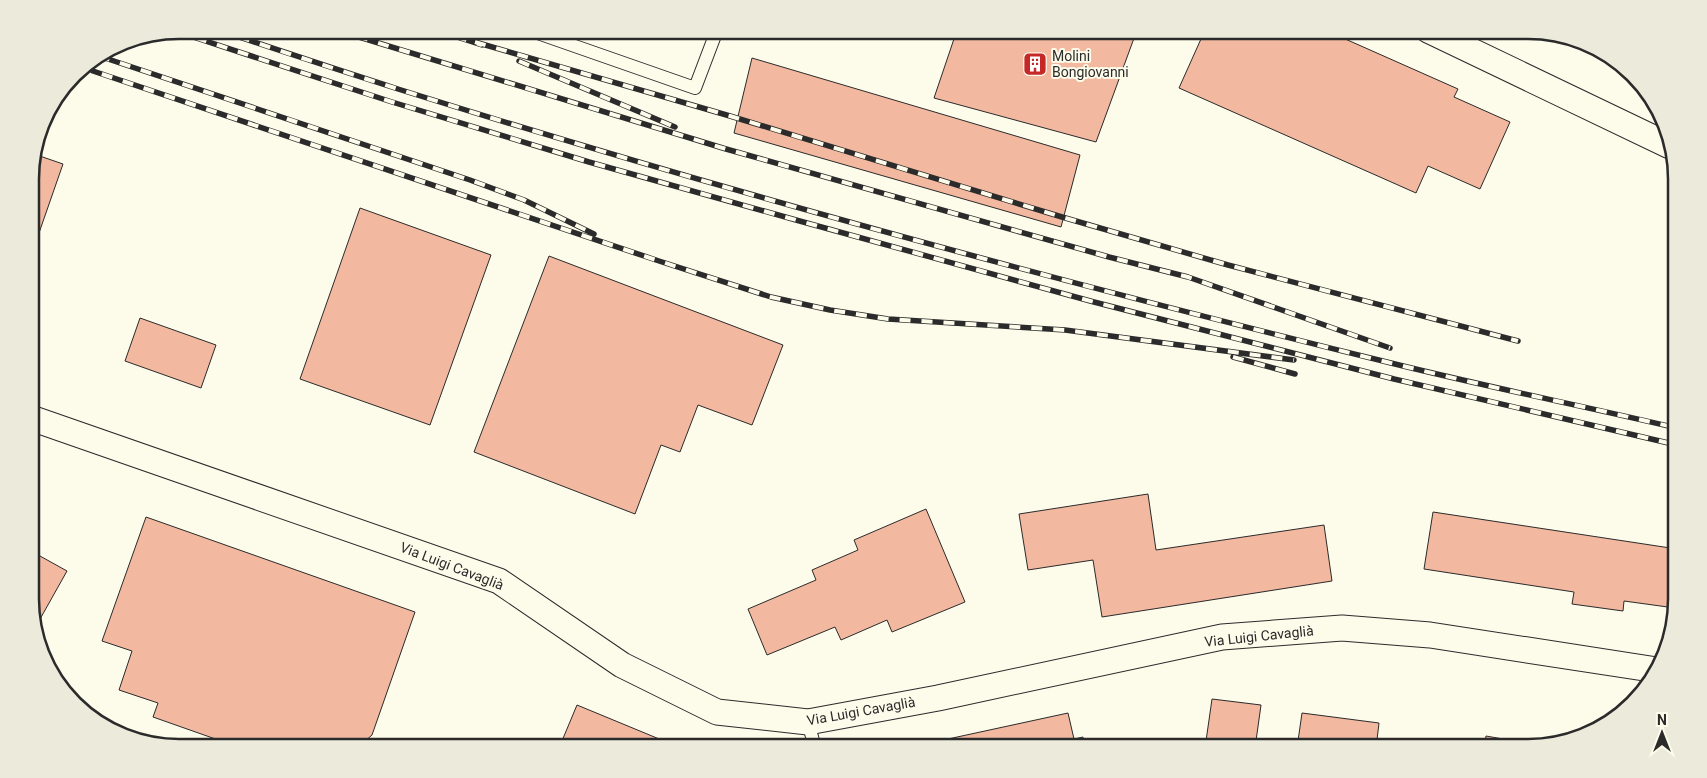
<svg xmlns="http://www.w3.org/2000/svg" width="1707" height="778" font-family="Roboto,sans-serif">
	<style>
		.building { fill: #f2b8a0; stroke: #2b2b2b }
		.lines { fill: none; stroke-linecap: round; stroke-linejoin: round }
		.service-casing { stroke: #2b2b2b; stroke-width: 14 }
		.minor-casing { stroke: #2b2b2b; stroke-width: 27 }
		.service { stroke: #fdfbea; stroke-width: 12 }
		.minor { stroke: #fdfbea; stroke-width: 25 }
		.rail-casing { stroke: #2b2b2b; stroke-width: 5.5 }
		.rail { stroke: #fdfbea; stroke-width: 4; stroke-dasharray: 11; stroke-linecap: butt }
		.labels { text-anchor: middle; stroke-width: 4; stroke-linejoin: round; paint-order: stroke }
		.poi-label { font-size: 14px; fill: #2b2b2b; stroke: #fdfbea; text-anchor: start }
		.street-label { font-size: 14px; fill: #2b2b2b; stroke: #fdfbea }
		.rim { fill: none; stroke: #2b2b2b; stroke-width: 2.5 }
	</style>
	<rect width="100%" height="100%" fill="#fdfbea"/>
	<!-- building -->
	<path class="building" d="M 957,30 L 1137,30 L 1096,142 L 934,98 Z
		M 1205,30 L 1325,30 L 1458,89 L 1454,97 L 1510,122 L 1480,189 L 1428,166 L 1416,193 L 1179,88 Z
		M 752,58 L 1080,155 L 1061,227 L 734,133 Z
		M 34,154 L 63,164 L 32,253 L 30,169 Z
		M 360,208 L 491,255 L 430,425 L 300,379 Z
		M 549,256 L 783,345 L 752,425 L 698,405 L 680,452 L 661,445 L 635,514 L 474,452 Z
		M 140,318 L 216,345 L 201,388 L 125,361 Z
		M 1148,494 L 1156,550 L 1324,525 L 1332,581 L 1102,617 L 1093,560 L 1028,570 L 1019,514 Z
		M 926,509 L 965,602 L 892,632 L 887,620 L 841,640 L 835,627 L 767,655 L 748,609 L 816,580 L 812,570 L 858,550 L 854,540 Z
		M 1433,512 L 1677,549 L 1677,599 L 1675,608 L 1624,601 L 1623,611 L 1572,604 L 1574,592 L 1424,569 Z
		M 146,517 L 415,612 L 372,735 L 357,748 L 241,748 L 153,717 L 158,703 L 119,690 L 132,651 L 102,641 Z
		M 31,551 L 67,571 L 35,628 L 31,619 Z
		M 1212,699 L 1261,705 L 1255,748 L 1205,748 Z
		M 577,705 L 681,748 L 559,748 Z
		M 1068,713 L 1074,739 L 1083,737 L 1085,748 L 911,748 L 911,747 Z
		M 1302,713 L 1379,723 L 1376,748 L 1297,748 Z
		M 1486,736 L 1543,746 L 1538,748 L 1484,748 Z"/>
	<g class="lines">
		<!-- service casing -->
		<g class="service-casing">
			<path id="service" d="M 529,30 L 695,88 L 717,30
				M 808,722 L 815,748"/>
		</g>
		<!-- minor casing -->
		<g class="minor-casing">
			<path id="minor" d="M 1428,30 L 1670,146
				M 31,418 L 499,581 L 622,665 L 717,712 L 808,722 L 938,698 L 1222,637 L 1342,628 L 1430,635 L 1657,670"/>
		</g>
		<!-- service -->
		<use href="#service" class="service"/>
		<!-- minor -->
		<use href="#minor" class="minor"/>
		<!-- rail casing -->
		<g class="rail-casing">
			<path id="rail" d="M 218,30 C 278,50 338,70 398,89 C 727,192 1060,282 1395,364 C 1488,387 1583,406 1677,428
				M 336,30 L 726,149 L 1109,257 L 1188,277 L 1390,348
				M 435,30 L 482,45
				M 175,31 L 392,102 L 589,162 L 796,220 L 1094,302 L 1394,379 L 1677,445
				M 475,42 L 730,116 L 1062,217 L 1228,265 L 1518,341
				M 99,56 L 470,180 L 524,200 L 594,234
				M 519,61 L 675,127
				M 81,67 L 659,261 L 771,297 L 830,310 L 888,319 L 1065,330 L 1294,360
				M 1233,357 L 1295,374"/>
		</g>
		<!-- rail -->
		<use href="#rail" class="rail"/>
	</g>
	<!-- icons -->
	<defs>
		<g id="building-square" transform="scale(1.25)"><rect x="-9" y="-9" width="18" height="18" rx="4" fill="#c62828" stroke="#fdfbea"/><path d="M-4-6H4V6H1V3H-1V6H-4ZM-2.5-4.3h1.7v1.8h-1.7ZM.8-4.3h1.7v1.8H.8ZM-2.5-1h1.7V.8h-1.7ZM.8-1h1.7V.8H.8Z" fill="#fff"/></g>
	</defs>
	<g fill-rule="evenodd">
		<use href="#building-square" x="1035" y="64"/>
	</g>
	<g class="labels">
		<!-- poi labels -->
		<g class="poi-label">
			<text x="1052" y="61">Molini<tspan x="1052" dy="16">Bongiovanni</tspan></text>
		</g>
		<!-- street labels -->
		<g class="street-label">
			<text transform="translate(452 566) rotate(21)" y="5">Via Luigi Cavaglià</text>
			<text transform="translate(1259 636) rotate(-6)" y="5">Via Luigi Cavaglià</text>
			<text transform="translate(861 711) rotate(-10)" y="5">Via Luigi Cavaglià</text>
		</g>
	</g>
	<!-- crop -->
	<path d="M0 0H1707V778H0ZM179 39H1528A140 140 0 0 1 1668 179V599A140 140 0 0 1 1528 739H179A140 140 0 0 1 39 599V179A140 140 0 0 1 179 39Z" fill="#eceadb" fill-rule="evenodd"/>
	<path class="rim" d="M179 39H1528A140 140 0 0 1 1668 179V599A140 140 0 0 1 1528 739H179A140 140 0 0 1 39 599V179A140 140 0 0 1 179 39Z"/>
	<!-- north arrow -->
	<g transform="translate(1662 733)" stroke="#fdfbea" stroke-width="4" paint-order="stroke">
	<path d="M0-4L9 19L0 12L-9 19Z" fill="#2b2b2b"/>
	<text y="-8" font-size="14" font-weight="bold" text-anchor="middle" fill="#2b2b2b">N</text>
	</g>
</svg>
